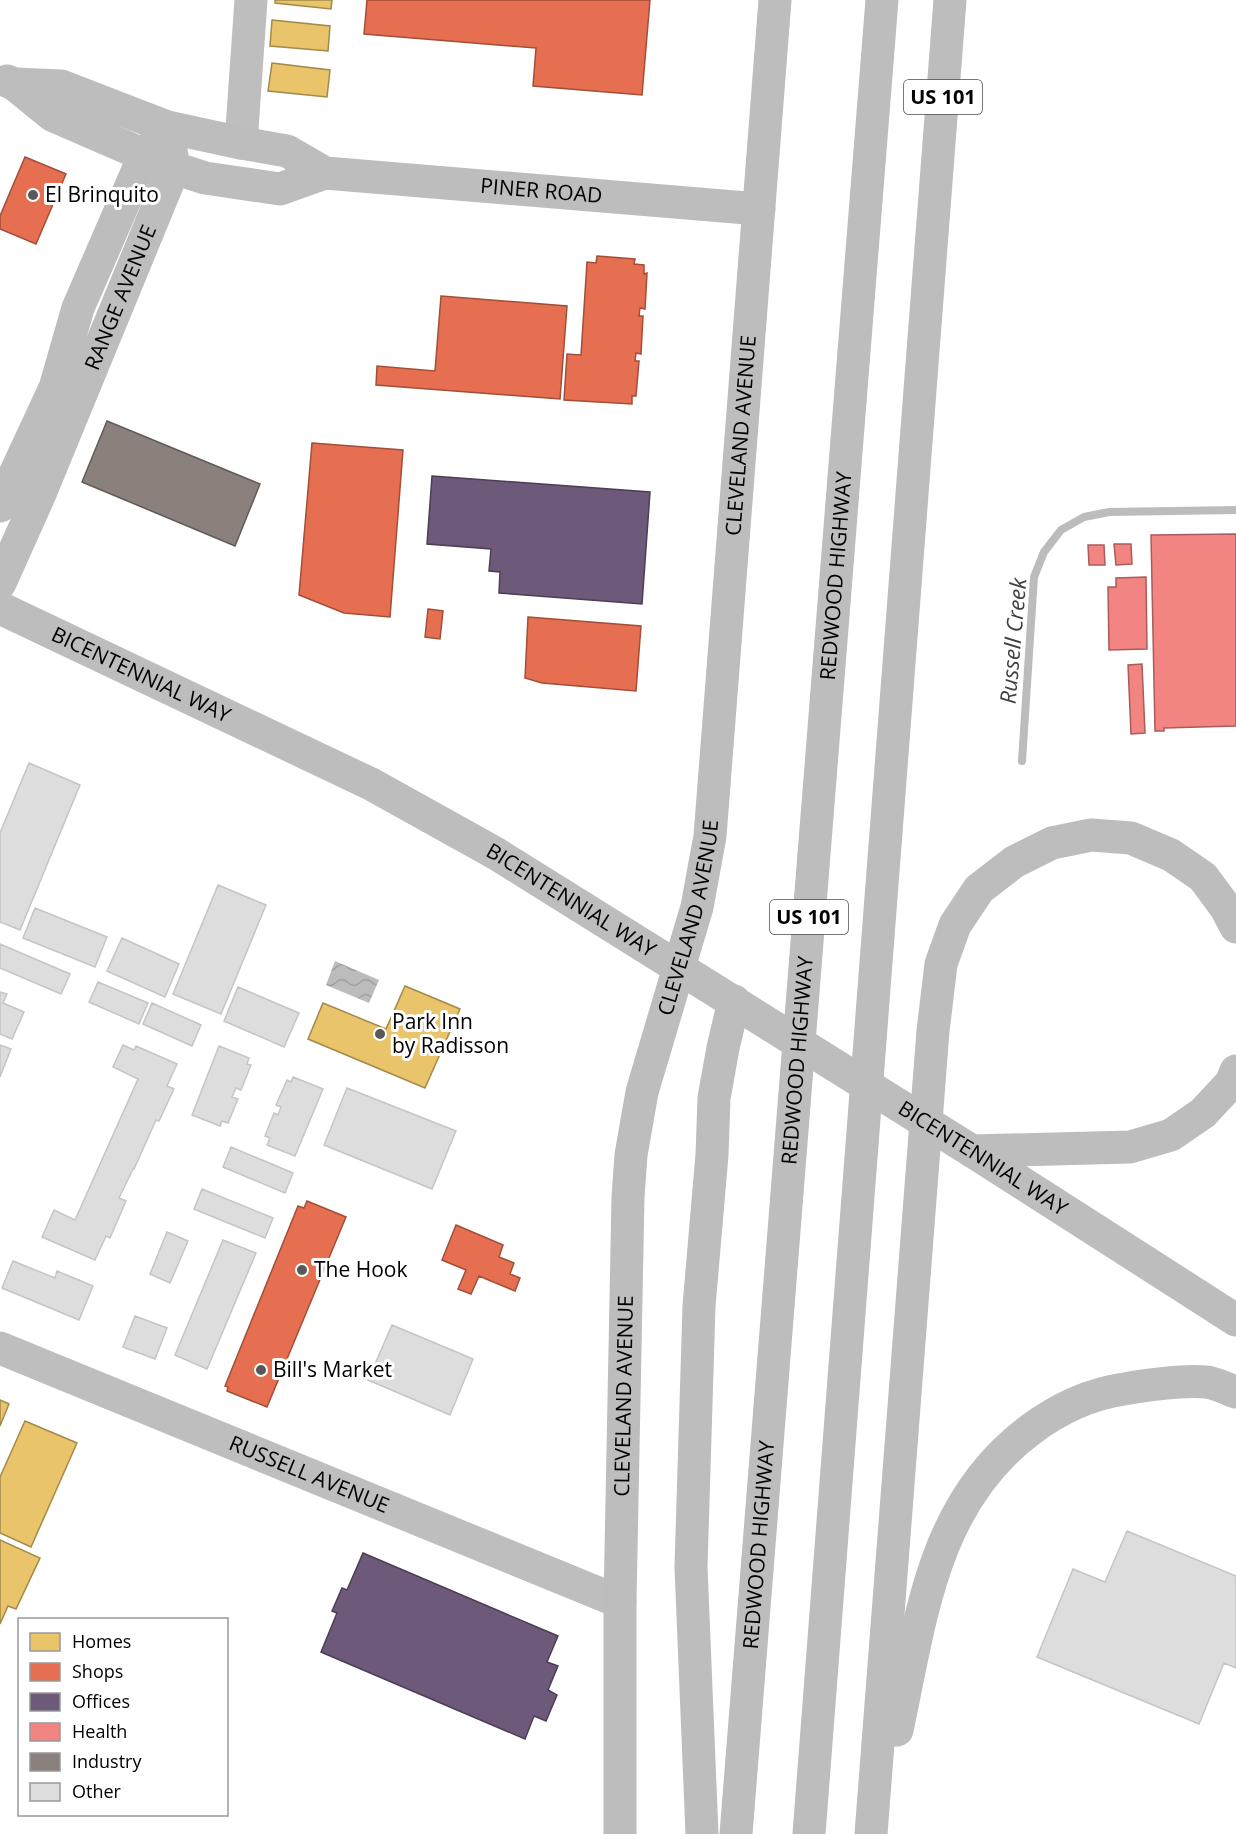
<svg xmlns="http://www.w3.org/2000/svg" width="1236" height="1834" font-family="'Open Sans',sans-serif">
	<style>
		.water { fill: url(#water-waves) }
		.homes { fill: #e9c46a; stroke: #a3894a; stroke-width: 1.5 }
		.shops { fill: #e76f51; stroke: #a24e39; stroke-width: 1.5 }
		.offices { fill: #6d597a; stroke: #4c3e55; stroke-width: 1.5 }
		.health { fill: #f28482; stroke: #a95c5b; stroke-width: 1.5 }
		.industry { fill: #8a817c; stroke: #615a57; stroke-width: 1.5 }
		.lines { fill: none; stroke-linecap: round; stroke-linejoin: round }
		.stream { stroke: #bcbcbc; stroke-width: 8 }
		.building { fill: #ddd; stroke: #c5c5c5; stroke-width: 1.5 }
		.minor { stroke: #bebebe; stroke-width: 33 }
		.major { stroke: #bdbdbd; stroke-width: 33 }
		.highway { stroke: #bdbdbd; stroke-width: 33 }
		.poi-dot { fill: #595959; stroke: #fff; stroke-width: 2 }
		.labels { text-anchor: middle; stroke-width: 6; stroke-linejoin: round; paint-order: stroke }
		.shield { fill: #fff; stroke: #4c4c4c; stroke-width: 1.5 }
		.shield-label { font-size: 20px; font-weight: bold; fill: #000 }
		.street-label { font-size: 21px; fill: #000; stroke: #fff }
		.poi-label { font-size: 21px; fill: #000; stroke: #fff; text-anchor: start }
		.water-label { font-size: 22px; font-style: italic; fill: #414141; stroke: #fff }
	</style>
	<defs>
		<pattern id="water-waves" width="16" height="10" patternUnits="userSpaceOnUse" patternTransform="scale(1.5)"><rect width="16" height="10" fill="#bcbcbc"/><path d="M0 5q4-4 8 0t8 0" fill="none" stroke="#a0a0a0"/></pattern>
	</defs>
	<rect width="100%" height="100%" fill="#fff"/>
	<!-- water -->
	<path class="water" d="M 335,961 L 379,980 L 369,1003 L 326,985 Z"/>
	<!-- homes -->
	<path class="homes" d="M 275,0 L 332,0 L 331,9 L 275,3 Z
		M 272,20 L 330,26 L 328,51 L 270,46 Z
		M 272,63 L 330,70 L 327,97 L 268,91 Z
		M 405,986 L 460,1009 L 425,1088 L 308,1039 L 323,1003 L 386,1029 Z
		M 0,1400 L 9,1404 L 0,1426 Z
		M 25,1421 L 77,1443 L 31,1547 L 0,1533 L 0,1477 Z
		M 0,1540 L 40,1558 L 16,1609 L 8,1606 L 0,1624 Z"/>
	<!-- shops -->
	<path class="shops" d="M 367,0 L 650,0 L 642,95 L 533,86 L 536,48 L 364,34 Z
		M 25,157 L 66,174 L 36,244 L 0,229 L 0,216 Z
		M 597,256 L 635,259 L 634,264 L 644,265 L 644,274 L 647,273 L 645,309 L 640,308 L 639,316 L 643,316 L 641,354 L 636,353 L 635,361 L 639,361 L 636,396 L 632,396 L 632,404 L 564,400 L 567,354 L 581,355 L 587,262 L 596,263 Z
		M 441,296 L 567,306 L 560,399 L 376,385 L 377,366 L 435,371 Z
		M 312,443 L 403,450 L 390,617 L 344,613 L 299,595 Z
		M 428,609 L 443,611 L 440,639 L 425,637 Z
		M 528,617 L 641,626 L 636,691 L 542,683 L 525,678 Z
		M 307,1201 L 346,1217 L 267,1407 L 227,1391 L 228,1387 L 225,1386 L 298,1206 L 304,1208 Z
		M 456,1225 L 503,1245 L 499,1257 L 514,1263 L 510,1274 L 520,1278 L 515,1291 L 479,1276 L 471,1294 L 458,1289 L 466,1270 L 442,1260 Z"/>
	<!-- offices -->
	<path class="offices" d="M 432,476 L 650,492 L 642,604 L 499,593 L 500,572 L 489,571 L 491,549 L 427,544 Z
		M 363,1553 L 558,1636 L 547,1662 L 558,1666 L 548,1690 L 557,1695 L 546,1721 L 534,1716 L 525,1739 L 321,1652 L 337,1613 L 332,1611 L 342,1588 L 347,1590 Z"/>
	<!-- health -->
	<path class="health" d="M 1236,534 L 1236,726 L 1164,728 L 1164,731 L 1155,731 L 1151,535 Z
		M 1114,544 L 1131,544 L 1132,564 L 1116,565 Z
		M 1088,545 L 1104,545 L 1105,565 L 1089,565 Z
		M 1146,577 L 1147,649 L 1109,650 L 1108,587 L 1116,587 L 1116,578 Z
		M 1142,664 L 1145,733 L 1131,734 L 1128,665 Z"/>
	<!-- industry -->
	<path class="industry" d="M 107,421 L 260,484 L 235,546 L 82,482 Z"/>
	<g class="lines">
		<!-- stream -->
		<path class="stream" d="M 1022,761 L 1034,577 L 1044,552 L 1061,530 L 1084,517 L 1109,512 L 1236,510"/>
	</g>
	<!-- building -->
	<path class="building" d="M 29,763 L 80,785 L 20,930 L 0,922 L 0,833 Z
		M 218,885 L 266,905 L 221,1014 L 173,994 Z
		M 35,908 L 107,937 L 95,967 L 23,938 Z
		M 122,938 L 179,964 L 165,997 L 107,971 Z
		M 0,944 L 70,974 L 61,994 L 0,968 Z
		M 98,982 L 148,1003 L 139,1024 L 89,1002 Z
		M 238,987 L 299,1013 L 284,1047 L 224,1021 Z
		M 0,992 L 7,994 L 3,1003 L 24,1012 L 12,1039 L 0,1034 Z
		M 152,1003 L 201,1025 L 192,1046 L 143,1024 Z
		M 0,1045 L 11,1049 L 0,1077 Z
		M 123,1045 L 134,1050 L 136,1046 L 177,1064 L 167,1086 L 174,1089 L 159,1121 L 156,1120 L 134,1169 L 133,1169 L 119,1198 L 126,1201 L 110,1238 L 106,1236 L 95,1260 L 42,1237 L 54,1210 L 75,1220 L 138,1079 L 113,1067 Z
		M 219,1046 L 249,1058 L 247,1064 L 251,1065 L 241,1090 L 236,1088 L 232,1097 L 238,1099 L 228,1123 L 222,1121 L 220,1126 L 192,1115 Z
		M 293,1077 L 323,1089 L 295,1156 L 267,1145 L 270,1138 L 265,1136 L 274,1113 L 278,1115 L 281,1107 L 276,1105 L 287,1080 L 291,1082 Z
		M 347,1088 L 456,1131 L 432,1189 L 324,1145 Z
		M 231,1147 L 293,1173 L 285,1193 L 223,1167 Z
		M 202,1189 L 273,1218 L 265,1238 L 194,1209 Z
		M 167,1232 L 188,1241 L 170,1283 L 150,1274 Z
		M 223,1240 L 256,1253 L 207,1369 L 175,1355 Z
		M 13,1261 L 55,1278 L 57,1271 L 93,1286 L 79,1320 L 2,1288 Z
		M 135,1316 L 167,1328 L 155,1359 L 123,1347 Z
		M 392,1325 L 473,1359 L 450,1415 L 368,1380 Z
		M 1127,1531 L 1236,1576 L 1236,1668 L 1224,1663 L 1199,1724 L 1037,1657 L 1073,1569 L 1105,1582 Z"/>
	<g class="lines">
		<!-- minor -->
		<g class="minor">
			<path d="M 241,143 L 251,0"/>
			<path id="s1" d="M 0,1348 L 620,1602"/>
		</g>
		<!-- major -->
		<g class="major">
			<path d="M 7,81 L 14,84 L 52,115 L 174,168 L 205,178 L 280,189 L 325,173"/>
			<path id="s2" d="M 14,84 L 61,86 L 167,127 L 241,143 L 287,151 L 325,173 L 759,209"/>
			<path d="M 0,506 L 55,388 L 78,308 L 144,156 L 167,127"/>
			<path id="s3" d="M 0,583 L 39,496 L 174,168 L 167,127"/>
			<path id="s4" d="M 0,608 L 371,784 L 495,853 L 972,1151 L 1236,1320"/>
			<path id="s5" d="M 620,1834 L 620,1602 L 628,1197 L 631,1155 L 642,1092 L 697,907 L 710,836 L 775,0"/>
		</g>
		<!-- highway -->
		<g class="highway">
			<path d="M 972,1151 L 1130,1147 L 1171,1135 L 1203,1113 L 1231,1083 L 1236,1071"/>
			<path d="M 897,1730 C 921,1619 932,1503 1030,1430 C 1058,1409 1090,1394 1124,1389 C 1148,1385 1182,1380 1206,1382 C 1216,1383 1227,1389 1236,1392"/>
			<path d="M 702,1834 L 691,1567 L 699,1306 L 712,1155 L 714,1098 L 723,1048 L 734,1001"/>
			<path id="s6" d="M 736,1834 L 882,0"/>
			<path d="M 809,1834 L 950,0"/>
			<path d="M 871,1834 L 933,1031 L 941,964 L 955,925 L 979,889 L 1014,862 L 1052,843 L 1091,835 L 1131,838 L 1171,855 L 1203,877 L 1226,908 L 1236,927"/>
		</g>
	</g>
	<!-- markers -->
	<g class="poi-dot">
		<circle cx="33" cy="195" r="6"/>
		<circle cx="380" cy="1034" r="6"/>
		<circle cx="302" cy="1270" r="6"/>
		<circle cx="261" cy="1370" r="6"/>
	</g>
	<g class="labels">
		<!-- shield labels -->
		<g class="shield">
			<rect x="904" y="80" width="78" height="34" rx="4.5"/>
			<rect x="770" y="900" width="78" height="34" rx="4.5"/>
		</g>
		<g class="shield-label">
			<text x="943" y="104">US 101</text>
			<text x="809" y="924">US 101</text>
		</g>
		<!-- street labels -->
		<g class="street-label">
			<text dy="7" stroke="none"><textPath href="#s2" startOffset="544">PINER ROAD</textPath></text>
			<text dy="7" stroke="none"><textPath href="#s3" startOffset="310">RANGE AVENUE</textPath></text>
			<text dy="7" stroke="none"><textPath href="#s5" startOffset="1410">CLEVELAND AVENUE</textPath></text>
			<text dy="7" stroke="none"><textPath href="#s6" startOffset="1262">REDWOOD HIGHWAY</textPath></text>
			<text dy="7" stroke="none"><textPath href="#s4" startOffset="156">BICENTENNIAL WAY</textPath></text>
			<text dy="7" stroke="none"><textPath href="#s4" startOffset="642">BICENTENNIAL WAY</textPath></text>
			<text dy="7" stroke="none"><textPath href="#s5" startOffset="924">CLEVELAND AVENUE</textPath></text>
			<text dy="7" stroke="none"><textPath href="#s6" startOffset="776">REDWOOD HIGHWAY</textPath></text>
			<text dy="7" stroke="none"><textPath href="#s4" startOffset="1128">BICENTENNIAL WAY</textPath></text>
			<text dy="7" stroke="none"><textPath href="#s5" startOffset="438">CLEVELAND AVENUE</textPath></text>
			<text dy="7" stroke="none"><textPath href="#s1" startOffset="334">RUSSELL AVENUE</textPath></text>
			<text dy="7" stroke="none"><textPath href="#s6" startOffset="290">REDWOOD HIGHWAY</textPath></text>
		</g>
		<!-- poi labels -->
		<g class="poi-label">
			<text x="45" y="202">El Brinquito</text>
			<text x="392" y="1029">Park Inn<tspan x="392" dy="24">by Radisson</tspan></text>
			<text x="314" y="1277">The Hook</text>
			<text x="273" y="1377">Bill's Market</text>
		</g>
		<!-- water labels -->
		<g class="water-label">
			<text transform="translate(1013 641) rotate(-85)" y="8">Russell Creek</text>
		</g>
	</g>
	<!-- legend -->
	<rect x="18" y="1618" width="210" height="198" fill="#ffffff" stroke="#999999" stroke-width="1.5"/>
	<rect x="30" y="1633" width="30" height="18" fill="#e9c46a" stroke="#999999" stroke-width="1.5"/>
	<text x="72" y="1648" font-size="18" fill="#000000">Homes</text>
	<rect x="30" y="1663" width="30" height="18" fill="#e76f51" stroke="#999999" stroke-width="1.5"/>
	<text x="72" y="1678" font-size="18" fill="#000000">Shops</text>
	<rect x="30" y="1693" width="30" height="18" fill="#6d597a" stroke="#999999" stroke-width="1.5"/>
	<text x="72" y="1708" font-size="18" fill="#000000">Offices</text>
	<rect x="30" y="1723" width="30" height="18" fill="#f28482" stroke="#999999" stroke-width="1.5"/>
	<text x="72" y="1738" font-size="18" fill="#000000">Health</text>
	<rect x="30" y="1753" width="30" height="18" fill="#8a817c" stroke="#999999" stroke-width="1.5"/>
	<text x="72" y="1768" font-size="18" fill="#000000">Industry</text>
	<rect x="30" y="1783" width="30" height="18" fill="#dddddd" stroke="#999999" stroke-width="1.5"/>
	<text x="72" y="1798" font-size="18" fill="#000000">Other</text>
</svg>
